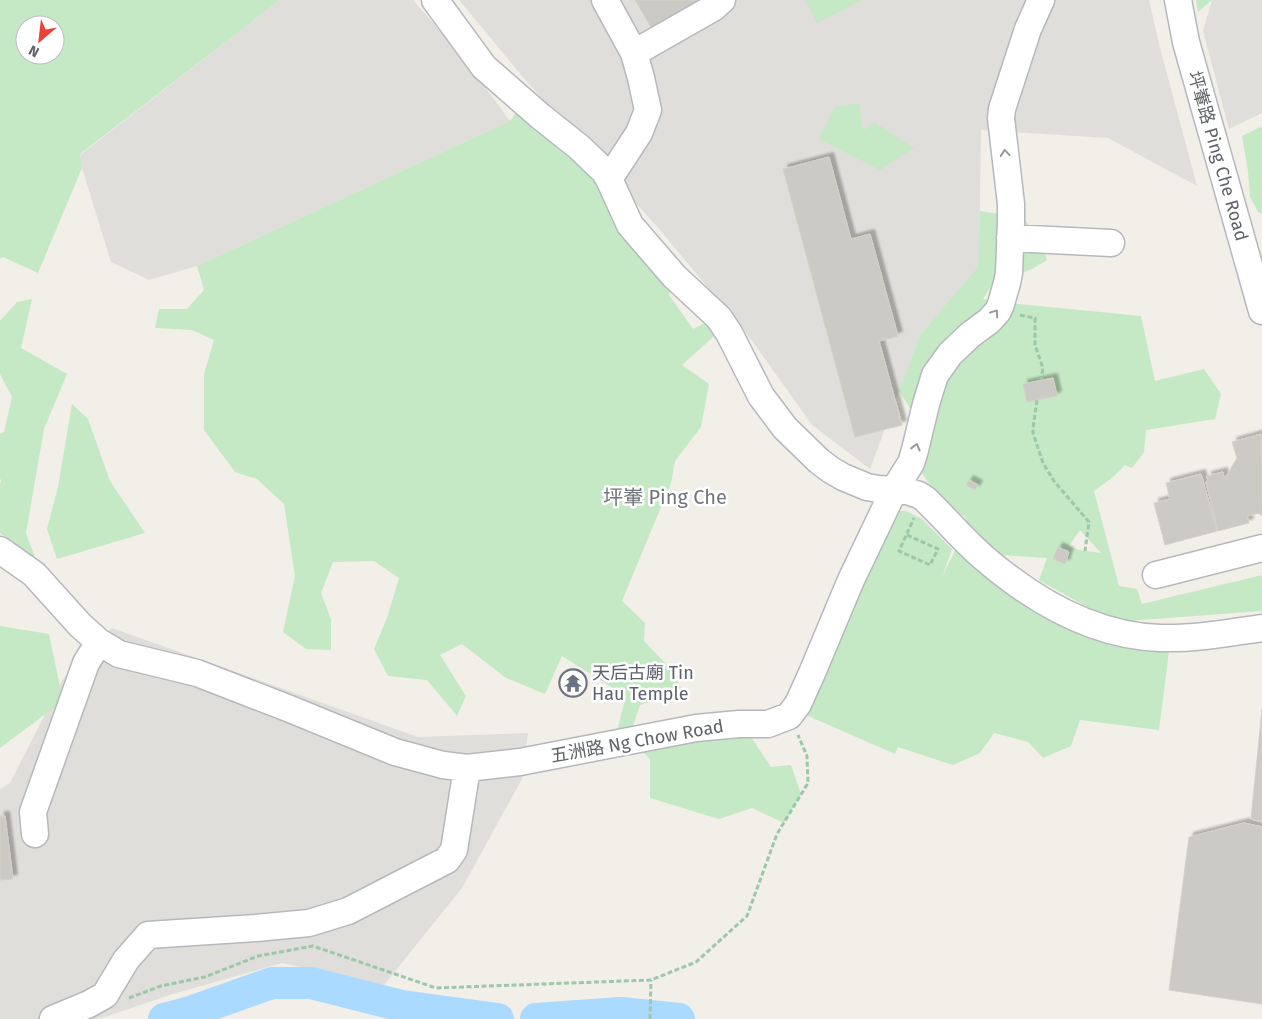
<svg xmlns="http://www.w3.org/2000/svg" width="1262" height="1019" font-family="'Fira Sans','Noto Sans SC',sans-serif">
	<style>
		.industrial { fill: #e0deda }
		.green { fill: #c5e8c5; fill-rule: evenodd }
		.lines { fill: none; stroke-linecap: round; stroke-linejoin: round }
		.river { stroke: #aadaff; stroke-width: 32 }
		.building { fill: #cccac5; stroke: #d6d1c6; filter: url(#shadow) }
		.minor-casing { stroke: #b5b8bc; stroke-width: 29 }
		.path { stroke: #9cc7a9; stroke-width: 3; stroke-dasharray: 5 2.5; stroke-linecap: butt }
		.minor { stroke: #fff; stroke-width: 26 }
		.oneway { stroke: #979a9d }
		.labels { text-anchor: middle; stroke-width: 5; stroke-linejoin: round; paint-order: stroke }
		.street-label { font-size: 18px; fill: #5f6368; stroke: #fff }
		.worship-label { font-size: 18px; fill: #5b616d; stroke: #fff; text-anchor: start }
		.quarter-label { font-size: 20px; fill: #70757a; stroke: #fff }
	</style>
	<defs>
		<filter id="shadow"><feDropShadow dx="4.5" dy="-4.5" stdDeviation="1" flood-color="#0004"/></filter>
	</defs>
	<rect width="100%" height="100%" fill="#f1efe8"/>
	<!-- industrial -->
	<path class="industrial" d="M 280,0 L 413,0 L 462,56 L 510,121 L 197,266 L 149,280 L 111,262 L 82,168 L 80,155 Z
		M 459,0 L 1149,0 L 1159,44 L 1197,186 L 1108,138 L 981,130 L 979,267 L 920,335 L 870,469 L 812,425 L 753,342 L 660,230 L 522,76 Z
		M 1212,0 L 1262,0 L 1262,113 L 1229,129 L 1203,31 Z
		M 112,628 L 418,737 L 528,733 L 522,779 L 462,888 L 384,985 L 282,963 L 173,994 L 99,1019 L 0,1019 L 0,789 L 10,783 L 63,679 Z"/>
	<!-- green -->
	<path class="green" d="M 0,0 L 280,0 L 80,154 L 82,168 L 38,273 L 3,257 L 0,259 ZM 25,25 L 55,25 L 55,55 L 25,55 Z
		M 805,0 L 862,0 L 817,23 Z
		M 1196,0 L 1212,0 L 1198,12 Z
		M 524,102 L 591,160 L 674,276 L 669,295 L 693,329 L 715,318 L 721,330 L 682,365 L 709,384 L 701,427 L 675,461 L 671,483 L 622,601 L 645,623 L 644,641 L 672,670 L 687,700 L 664,698 L 640,705 L 633,726 L 660,735 L 726,733 L 751,737 L 771,767 L 791,765 L 801,794 L 784,823 L 752,808 L 719,819 L 650,798 L 650,759 L 631,740 L 617,731 L 626,696 L 562,656 L 545,694 L 506,678 L 462,644 L 440,655 L 466,696 L 457,716 L 427,680 L 388,676 L 374,649 L 387,618 L 399,578 L 374,561 L 333,562 L 321,593 L 331,619 L 331,650 L 306,649 L 283,632 L 295,576 L 284,504 L 257,479 L 235,472 L 204,430 L 204,374 L 214,340 L 192,330 L 155,328 L 159,309 L 187,309 L 204,290 L 197,266 L 510,121 Z
		M 859,103 L 863,131 L 874,122 L 914,148 L 880,170 L 819,139 L 835,107 Z
		M 1262,126 L 1262,214 L 1258,212 L 1250,197 L 1248,171 L 1242,136 Z
		M 980,211 L 1024,218 L 1041,242 L 1047,260 L 1034,268 L 1010,278 L 998,275 L 983,299 L 1007,303 L 1141,316 L 1155,381 L 1204,369 L 1221,394 L 1215,419 L 1146,430 L 1144,452 L 1132,468 L 1125,465 L 1113,477 L 1094,491 L 1119,586 L 1137,589 L 1142,604 L 1262,575 L 1262,611 L 1114,622 L 1039,580 L 1047,558 L 1002,555 L 984,556 L 974,544 L 965,517 L 940,501 L 922,473 L 916,458 L 914,414 L 899,391 L 920,335 L 978,267 ZM 1080,530 L 1101,553 L 1079,550 L 1069,546 Z
		M 32,299 L 21,348 L 67,374 L 44,429 L 26,533 L 36,560 L 0,533 L 0,484 L 1,481 L 0,478 L 0,434 L 4,432 L 12,397 L 0,374 L 0,321 L 17,302 Z
		M 72,404 L 88,419 L 110,481 L 145,533 L 57,559 L 47,529 L 58,487 Z
		M 898,511 L 906,511 L 922,519 L 952,549 L 942,577 L 957,547 L 1019,599 L 1103,642 L 1169,651 L 1159,730 L 1080,720 L 1071,746 L 1043,758 L 1028,742 L 994,733 L 980,753 L 953,765 L 898,747 L 895,754 L 806,715 L 889,525 Z
		M 0,626 L 49,634 L 63,701 L 0,748 Z"/>
	<g class="lines">
		<!-- river -->
		<path class="river" d="M 164,1019 L 187,1013 L 272,983 L 311,983 L 402,1006 L 498,1019
			M 536,1019 L 621,1013 L 679,1019"/>
	</g>
	<!-- building -->
	<path class="building" d="M 635,0 L 702,0 L 651,27 Z
		M 829,157 L 851,239 L 870,234 L 898,336 L 879,341 L 902,425 L 855,437 L 783,169 Z
		M 1053,378 L 1057,396 L 1027,402 L 1023,384 Z
		M 1261,434 L 1262,515 L 1260,515 L 1260,513 L 1247,516 L 1249,523 L 1218,531 L 1206,482 L 1208,482 L 1207,476 L 1223,472 L 1224,477 L 1226,477 L 1237,458 L 1232,442 Z
		M 1201,474 L 1217,531 L 1165,545 L 1154,503 L 1170,499 L 1166,483 Z
		M 969,480 L 978,485 L 975,490 L 966,485 Z
		M 1058,547 L 1069,552 L 1065,564 L 1053,559 Z
		M 1262,709 L 1262,822 L 1251,819 Z
		M 0,816 L 5,816 L 13,879 L 0,880 Z
		M 1244,823 L 1262,827 L 1262,1004 L 1169,990 L 1189,837 Z"/>
	<g class="lines">
		<!-- minor casing -->
		<g class="minor-casing">
			<path id="minor" d="M 435,0 L 484,67 L 540,116 L 579,147 L 604,171 L 609,179 L 630,225 L 674,276 L 719,318 L 729,333 L 761,396 L 785,428 L 819,461 L 831,470 L 843,477 L 867,487 L 878,489 L 907,491 L 919,495 L 925,499 C 945,518 963,540 984,558 C 1033,600 1094,636 1160,638 C 1194,639 1228,633 1262,628
				M 605,0 L 634,53 L 641,78 L 648,110 L 639,133 L 609,179
				M 1178,0 L 1186,42 L 1262,311
				M 634,53 L 713,8 L 722,0
				M 1010,238 L 1111,243
				M 0,550 L 34,574 L 80,625 L 99,642 L 119,654 L 197,673 L 290,709 L 395,752 L 443,765 L 467,768 L 520,762 L 696,728 L 739,724 L 768,724 L 789,716 L 798,704 L 812,673 L 851,580 L 894,490 L 911,463 L 915,450 L 926,404 L 935,375 L 950,354 L 970,335 L 989,321 L 998,311 L 1001,304 L 1007,283 L 1009,273 L 1011,222 L 1011,204 L 1001,118 L 1002,109 L 1028,29 L 1041,0
				M 1156,575 L 1262,548
				M 35,834 L 33,812 L 86,663 L 99,642
				M 53,1019 L 89,1004 L 105,995 L 126,960 L 148,935 L 256,928 L 309,923 L 348,911 L 447,860 L 454,850 L 467,768"/>
		</g>
		<!-- path -->
		<path class="path" d="M 1020,315 L 1035,318 L 1035,345 L 1043,368 L 1041,380
			M 1037,400 L 1033,428 L 1033,433 L 1043,463 L 1054,481 L 1089,522 L 1085,551
			M 907,535 L 938,549 L 930,565 L 899,551 L 914,518
			M 129,998 L 161,986 L 205,977 L 258,956 L 313,946 L 436,988 L 651,980 L 696,962 L 747,916 L 777,834 L 808,783 L 807,756 L 798,735
			M 650,1019 L 651,980"/>
		<!-- minor -->
		<use href="#minor" class="minor"/>
	</g>
	<!-- one-way arrows -->
	<defs><path id="oneway-chevron" d="M-2-3.5L2.5 0L-2 3.5" fill="none" stroke-width="1.6" stroke-linecap="round" stroke-linejoin="round" transform="scale(1.25)"/></defs>
	<g class="oneway">
		<use href="#oneway-chevron" transform="translate(1005 153) rotate(-95)"/>
		<use href="#oneway-chevron" transform="translate(995 313) rotate(-56)"/>
		<use href="#oneway-chevron" transform="translate(916 447) rotate(-76)"/>
	</g>
	<!-- icons -->
	<defs>
		<g id="temple-ring" transform="scale(1.4375)"><circle r="9.5" fill="#fff" stroke="#6b7280" stroke-width="1.5"/><path d="M0-6L5-2H3V0L6.5 2.5H4V6H1.5V3h-3V6H-4V2.5H-6.5L-3 0V-2H-5Z" fill="#6b7280"/></g>
	</defs>
	<g fill-rule="evenodd">
		<use href="#temple-ring" x="573" y="683"/>
	</g>
	<g class="labels">
		<!-- street labels -->
		<g class="street-label">
			<text transform="translate(1218 156) rotate(74)" y="6">坪輋路 Ping Che Road</text>
			<text transform="translate(637 741) rotate(-10)" y="6">五洲路 Ng Chow Road</text>
		</g>
		<!-- worship labels -->
		<g class="worship-label">
			<text x="592" y="679">天后古廟 Tin<tspan x="592" dy="21">Hau Temple</tspan></text>
		</g>
		<!-- quarter labels -->
		<g class="quarter-label">
			<text x="665" y="504">坪輋 Ping Che</text>
		</g>
	</g>
	<!-- north arrow -->
	<g transform="translate(40 40) rotate(208)"><circle r="24" fill="#ffffff" stroke="#bfc1c3"/>
	<path d="M0-4L9 19L0 12L-9 19Z" fill="#ea4335"/>
	<text y="-8" font-size="14" font-weight="bold" text-anchor="middle" fill="#5f6368">N</text>
	</g>
</svg>
